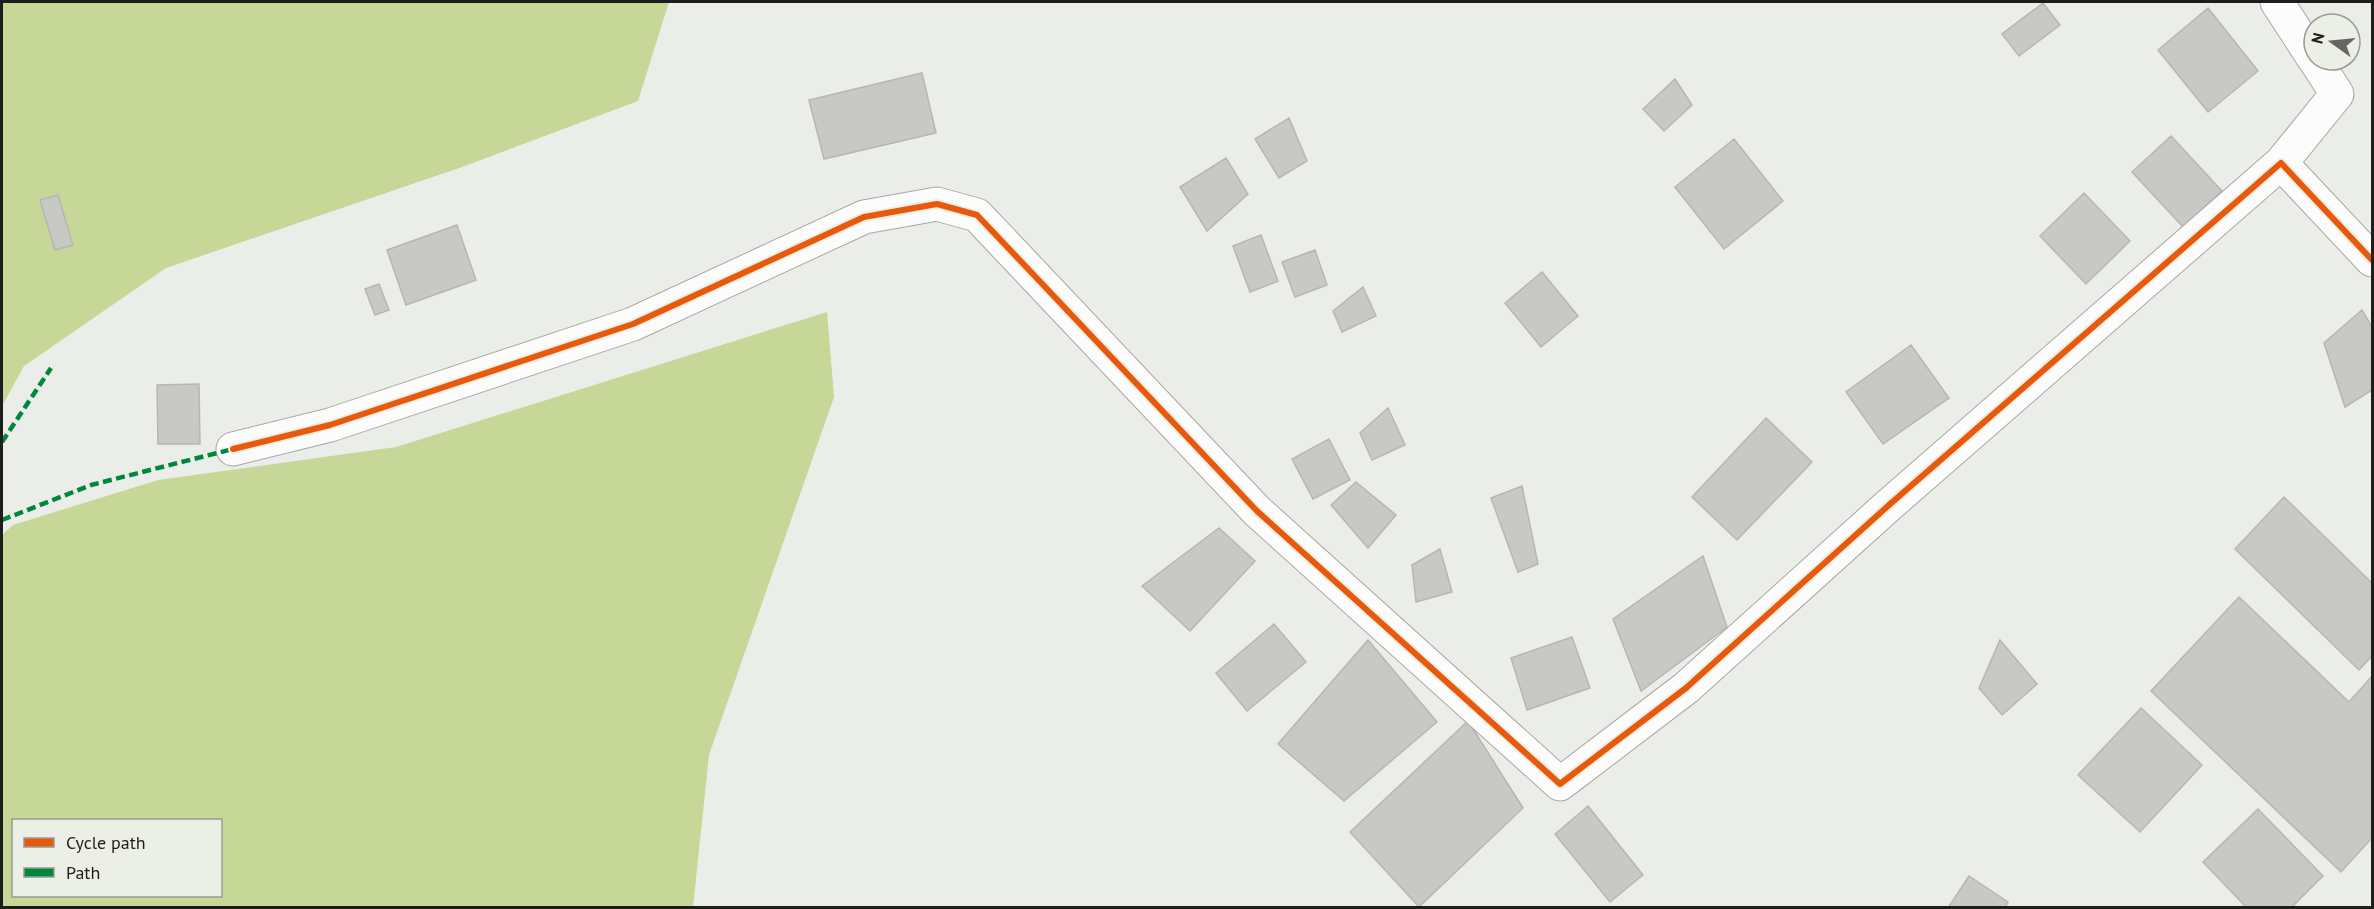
<svg xmlns="http://www.w3.org/2000/svg" width="2374" height="909" font-family="'PT Sans',sans-serif">
	<style>
		.water { fill: #c6d798; fill-rule: evenodd }
		.building { fill: #c8c9c5; stroke: #b5b7b3; stroke-width: 1.5 }
		.lines { fill: none; stroke-linecap: round; stroke-linejoin: round }
		.street-casing { stroke: #a7a8a4; stroke-width: 35 }
		.street { stroke: #fcfcfc; stroke-width: 33 }
		.quiet { stroke: #00873e; stroke-width: 4.5; stroke-dasharray: 9 4.5; stroke-linecap: butt }
		.cycleway-casing { stroke: #ecefe6; stroke-width: 10 }
		.cycleway { stroke: #e8590c; stroke-width: 6 }
	</style>
	<rect width="100%" height="100%" fill="#ebede8"/>
	<!-- water -->
	<path class="water" d="M 2,2 L 669,2 L 638,101 L 465,166 L 166,268 L 24,366 L 2,406 Z
		M 827,312 L 834,397 L 709,755 L 693,907 L 2,907 L 2,535 L 13,525 L 158,480 L 396,447 ZM 14,820 L 220,820 L 220,896 L 14,896 Z"/>
	<!-- building -->
	<path class="building" d="M 2043,3 L 2060,25 L 2019,56 L 2002,34 Z
		M 2208,8 L 2258,71 L 2208,112 L 2158,50 Z
		M 922,73 L 936,133 L 824,159 L 809,100 Z
		M 1675,79 L 1692,105 L 1664,131 L 1643,109 Z
		M 1289,118 L 1307,161 L 1279,178 L 1255,139 Z
		M 2171,136 L 2222,191 L 2183,227 L 2132,172 Z
		M 1734,139 L 1783,201 L 1724,249 L 1675,187 Z
		M 1226,158 L 1248,194 L 1207,231 L 1180,187 Z
		M 2084,193 L 2130,241 L 2086,284 L 2040,236 Z
		M 58,195 L 73,245 L 55,250 L 40,200 Z
		M 457,225 L 476,280 L 406,305 L 387,250 Z
		M 1261,235 L 1278,281 L 1250,292 L 1233,246 Z
		M 1315,250 L 1327,285 L 1295,297 L 1282,262 Z
		M 1542,272 L 1578,316 L 1541,347 L 1505,303 Z
		M 379,284 L 389,310 L 375,315 L 365,289 Z
		M 1363,287 L 1376,316 L 1342,332 L 1333,311 Z
		M 2362,310 L 2372,327 L 2372,390 L 2345,407 L 2324,343 Z
		M 1911,345 L 1949,398 L 1883,444 L 1846,392 Z
		M 199,384 L 200,444 L 158,444 L 157,385 Z
		M 1388,408 L 1405,445 L 1372,460 L 1360,433 Z
		M 1766,418 L 1812,462 L 1737,540 L 1692,497 Z
		M 1329,439 L 1350,480 L 1313,499 L 1292,459 Z
		M 1356,482 L 1396,515 L 1368,548 L 1331,505 Z
		M 1522,486 L 1538,564 L 1518,572 L 1491,498 Z
		M 2284,497 L 2372,583 L 2372,656 L 2359,670 L 2235,549 Z
		M 1219,528 L 1255,561 L 1190,631 L 1142,586 Z
		M 1440,549 L 1452,592 L 1416,602 L 1412,565 Z
		M 1703,556 L 1727,627 L 1641,691 L 1613,619 Z
		M 2239,597 L 2349,702 L 2372,676 L 2372,838 L 2341,872 L 2151,691 Z
		M 1274,624 L 1306,662 L 1247,711 L 1216,673 Z
		M 1572,637 L 1590,688 L 1527,710 L 1511,658 Z
		M 1368,640 L 1437,722 L 1344,801 L 1278,744 Z
		M 2000,640 L 2037,684 L 2002,715 L 1979,688 Z
		M 2141,708 L 2202,765 L 2140,832 L 2078,775 Z
		M 1468,721 L 1523,808 L 1419,907 L 1350,832 Z
		M 1588,806 L 1643,875 L 1610,902 L 1555,834 Z
		M 2258,809 L 2323,876 L 2291,908 L 2247,908 L 2203,862 Z
		M 1969,876 L 2008,902 L 2005,908 L 1948,908 Z"/>
	<g class="lines">
		<!-- street casing -->
		<g class="street-casing">
			<path id="street" d="M 2277,2 L 2314,59
				M 2281,163 L 2337,94 L 2315,60
				M 233,449 L 330,425 L 633,324 L 864,217 L 937,204 L 977,215 L 1257,511 L 1560,784 L 1686,688 L 1889,505 L 2281,163 L 2372,260"/>
		</g>
		<!-- street -->
		<use href="#street" class="street"/>
		<!-- quiet -->
		<path class="quiet" d="M 2,442 L 51,368
			M 2,520 L 91,485 L 233,449"/>
		<!-- cycleway casing -->
		<g class="cycleway-casing">
			<path id="cycleway" d="M 233,449 L 330,425 L 633,324 L 864,217 L 937,204 L 977,215 L 1257,511 L 1560,784 L 1686,688 L 1889,505 L 2281,163 L 2372,260"/>
		</g>
		<!-- cycleway -->
		<use href="#cycleway" class="cycleway"/>
	</g>
	<!-- border -->
	<rect width="2374" height="909" fill="none" stroke="#1d1e1b" stroke-width="6"/>
	<!-- legend -->
	<rect x="12" y="819" width="210" height="78" fill="#ecefe6" stroke="#999b95" stroke-width="1.5"/>
	<rect x="24" y="838" width="30" height="9" fill="#e8590c" stroke="#999b95" stroke-width="1.5"/>
	<text x="66" y="849" font-size="18" fill="#1d1e1b">Cycle path</text>
	<rect x="24" y="868" width="30" height="9" fill="#00873e" stroke="#999b95" stroke-width="1.5"/>
	<text x="66" y="879" font-size="18" fill="#1d1e1b">Path</text>
	<!-- north arrow -->
	<g transform="translate(2332 42) rotate(285)"><circle r="28" fill="#ecefe6" stroke="#999b95" stroke-width="1.5"/>
	<path d="M0-4.5L10 22L0 15L-10 22Z" fill="#656663"/>
	<text y="-9" font-size="16" font-weight="bold" text-anchor="middle" fill="#1d1e1b">N</text>
	</g>
</svg>
